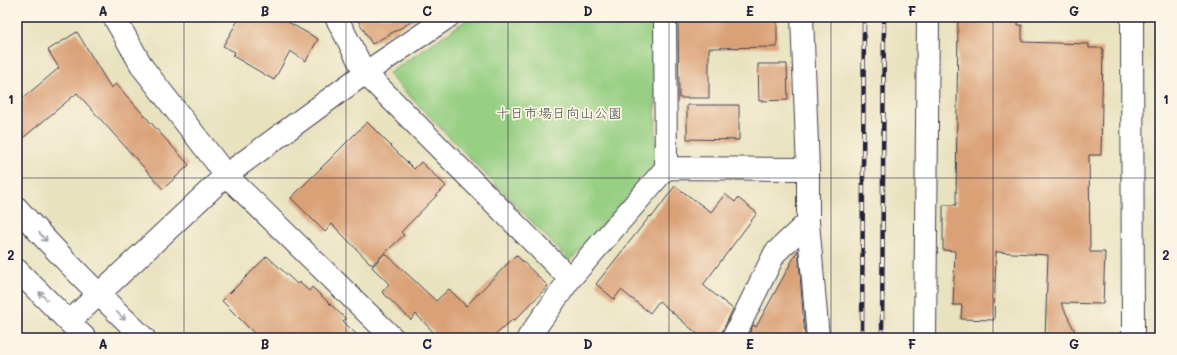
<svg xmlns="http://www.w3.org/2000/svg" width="1177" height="355" font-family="Mali,'Klee One',sans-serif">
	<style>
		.green { fill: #97cf83; stroke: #5c785f }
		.building { fill: #daa177 }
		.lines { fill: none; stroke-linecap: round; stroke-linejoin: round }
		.minor-casing { stroke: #403f4f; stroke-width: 24 }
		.minor { stroke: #fff; stroke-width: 22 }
		.rail-casing { stroke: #22223b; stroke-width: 4.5 }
		.rail { stroke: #fcf5e5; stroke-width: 3; stroke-dasharray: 9; stroke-linecap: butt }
		.oneway { stroke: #9c9ca7 }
		.grid { fill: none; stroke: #22223b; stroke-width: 1; stroke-opacity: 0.55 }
		.labels { text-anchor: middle; stroke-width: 3.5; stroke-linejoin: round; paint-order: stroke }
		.park-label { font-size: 14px; fill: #455651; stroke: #fcf5e5 }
		.neatline { fill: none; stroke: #22223b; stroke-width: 1.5 }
		.grid-label { font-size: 13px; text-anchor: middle; font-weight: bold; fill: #22223b }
	</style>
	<rect width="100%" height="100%" fill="#fcf5e5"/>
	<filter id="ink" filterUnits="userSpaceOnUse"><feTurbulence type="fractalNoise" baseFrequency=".025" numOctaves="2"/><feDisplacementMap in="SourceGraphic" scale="8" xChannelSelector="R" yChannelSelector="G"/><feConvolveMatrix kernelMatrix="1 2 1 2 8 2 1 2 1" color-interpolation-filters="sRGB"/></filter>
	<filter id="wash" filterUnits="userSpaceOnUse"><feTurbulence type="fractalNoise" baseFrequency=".012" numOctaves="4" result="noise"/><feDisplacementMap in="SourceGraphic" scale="16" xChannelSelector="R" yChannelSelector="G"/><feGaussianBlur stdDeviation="0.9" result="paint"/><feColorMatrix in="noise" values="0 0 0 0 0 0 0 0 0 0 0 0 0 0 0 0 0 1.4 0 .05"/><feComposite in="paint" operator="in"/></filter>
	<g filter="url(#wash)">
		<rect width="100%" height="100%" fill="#e9e2bf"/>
		<!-- green -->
		<path class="green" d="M 471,17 L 654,17 L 656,165 L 570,261 L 388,74 Z"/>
		<g id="blocks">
			<!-- building -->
			<path class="building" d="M 240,17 L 279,17 L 318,39 L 306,61 L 290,51 L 274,80 L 233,56 L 235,52 L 223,46 Z
				M 356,17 L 420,17 L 372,44 Z
				M 678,17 L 777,17 L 777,47 L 709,48 L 709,98 L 679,98 Z
				M 958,17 L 1018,17 L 1018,25 L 1022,25 L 1022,42 L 1089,44 L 1089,48 L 1103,48 L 1101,155 L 1089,155 L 1090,252 L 1105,252 L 1103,304 L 1061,303 L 1078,338 L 1045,338 L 1048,255 L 996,252 L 994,320 L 961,319 L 962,305 L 953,305 L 955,251 L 943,250 L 943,205 L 956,205 Z
				M 77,32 L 111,88 L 116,84 L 189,165 L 163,189 L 77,93 L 17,143 L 17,103 L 59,68 L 48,50 Z
				M 758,64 L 787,64 L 788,100 L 759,101 Z
				M 687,105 L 739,105 L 739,140 L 687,139 Z
				M 367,122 L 414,169 L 421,162 L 446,186 L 401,232 L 404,235 L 372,265 L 332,224 L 325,232 L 291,198 Z
				M 675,186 L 711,212 L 725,194 L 735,202 L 738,198 L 757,213 L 703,285 L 733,309 L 722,332 L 721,338 L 702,338 L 659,301 L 650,313 L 621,290 L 614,299 L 596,284 L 650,216 L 652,217 Z
				M 798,250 L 805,338 L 747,338 L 753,325 L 756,327 Z
				M 385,253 L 436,301 L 449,289 L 466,306 L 516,255 L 548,286 L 515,320 L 513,319 L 492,338 L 439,338 L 416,314 L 411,320 L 382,292 L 389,284 L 372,267 Z
				M 267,256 L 297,284 L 299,282 L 309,291 L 312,287 L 346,319 L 343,321 L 360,338 L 259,338 L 222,301 Z"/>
		</g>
	</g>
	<g filter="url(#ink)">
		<use href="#blocks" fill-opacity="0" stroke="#403f4f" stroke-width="1"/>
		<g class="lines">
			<!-- minor casing -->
			<g class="minor-casing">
				<path id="minor" d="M 114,17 L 143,68 L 226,175 L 393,338
					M 336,17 L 365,73 L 570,279
					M 665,17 L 666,168
					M 1132,17 L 1133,338
					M 808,169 L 808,222 L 818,338
					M 17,208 C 57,253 100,296 144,338
					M 17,270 L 85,338
					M 69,322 L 226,175 L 365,73 L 448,17
					M 528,338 L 570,279 L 666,168 L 808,169 L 802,17
					M 733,338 L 775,253 L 808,222
					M 925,338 L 928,17"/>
			</g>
			<!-- minor -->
			<use href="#minor" class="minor"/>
			<!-- rail casing -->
			<g class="rail-casing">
				<path id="rail" d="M 862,338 L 864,17
					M 882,338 L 884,17"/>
			</g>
			<!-- rail -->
			<use href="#rail" class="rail"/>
		</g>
		<!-- one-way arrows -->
		<defs><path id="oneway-shaft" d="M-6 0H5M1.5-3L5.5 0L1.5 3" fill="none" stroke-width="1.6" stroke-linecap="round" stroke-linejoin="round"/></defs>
		<g class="oneway">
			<use href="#oneway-shaft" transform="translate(43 237) rotate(48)"/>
			<use href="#oneway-shaft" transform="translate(43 296) rotate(-135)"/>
			<use href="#oneway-shaft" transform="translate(121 316) rotate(44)"/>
		</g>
	</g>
	<!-- grid -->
	<path class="grid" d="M 184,17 L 184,338M 346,17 L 346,338M 508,17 L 508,338M 669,17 L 669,338M 831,17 L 831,338M 993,17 L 993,338M 17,178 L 1160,178"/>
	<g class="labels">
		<!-- park labels -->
		<g class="park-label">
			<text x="559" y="118">十日市場日向山公園</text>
		</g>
	</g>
	<!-- margin -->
	<rect width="1177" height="355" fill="none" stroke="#fcf5e5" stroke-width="44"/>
	<rect x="22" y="22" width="1133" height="311" class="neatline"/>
	<g class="grid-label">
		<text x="103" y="16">A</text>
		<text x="265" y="16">B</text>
		<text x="427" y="16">C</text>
		<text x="588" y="16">D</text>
		<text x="750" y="16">E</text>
		<text x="912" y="16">F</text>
		<text x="1074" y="16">G</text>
		<text x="11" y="104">1</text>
		<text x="1166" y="104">1</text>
		<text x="11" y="260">2</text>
		<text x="1166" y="260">2</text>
		<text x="103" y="349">A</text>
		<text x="265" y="349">B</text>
		<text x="427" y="349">C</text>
		<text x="588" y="349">D</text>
		<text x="750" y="349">E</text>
		<text x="912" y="349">F</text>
		<text x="1074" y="349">G</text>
	</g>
</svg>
